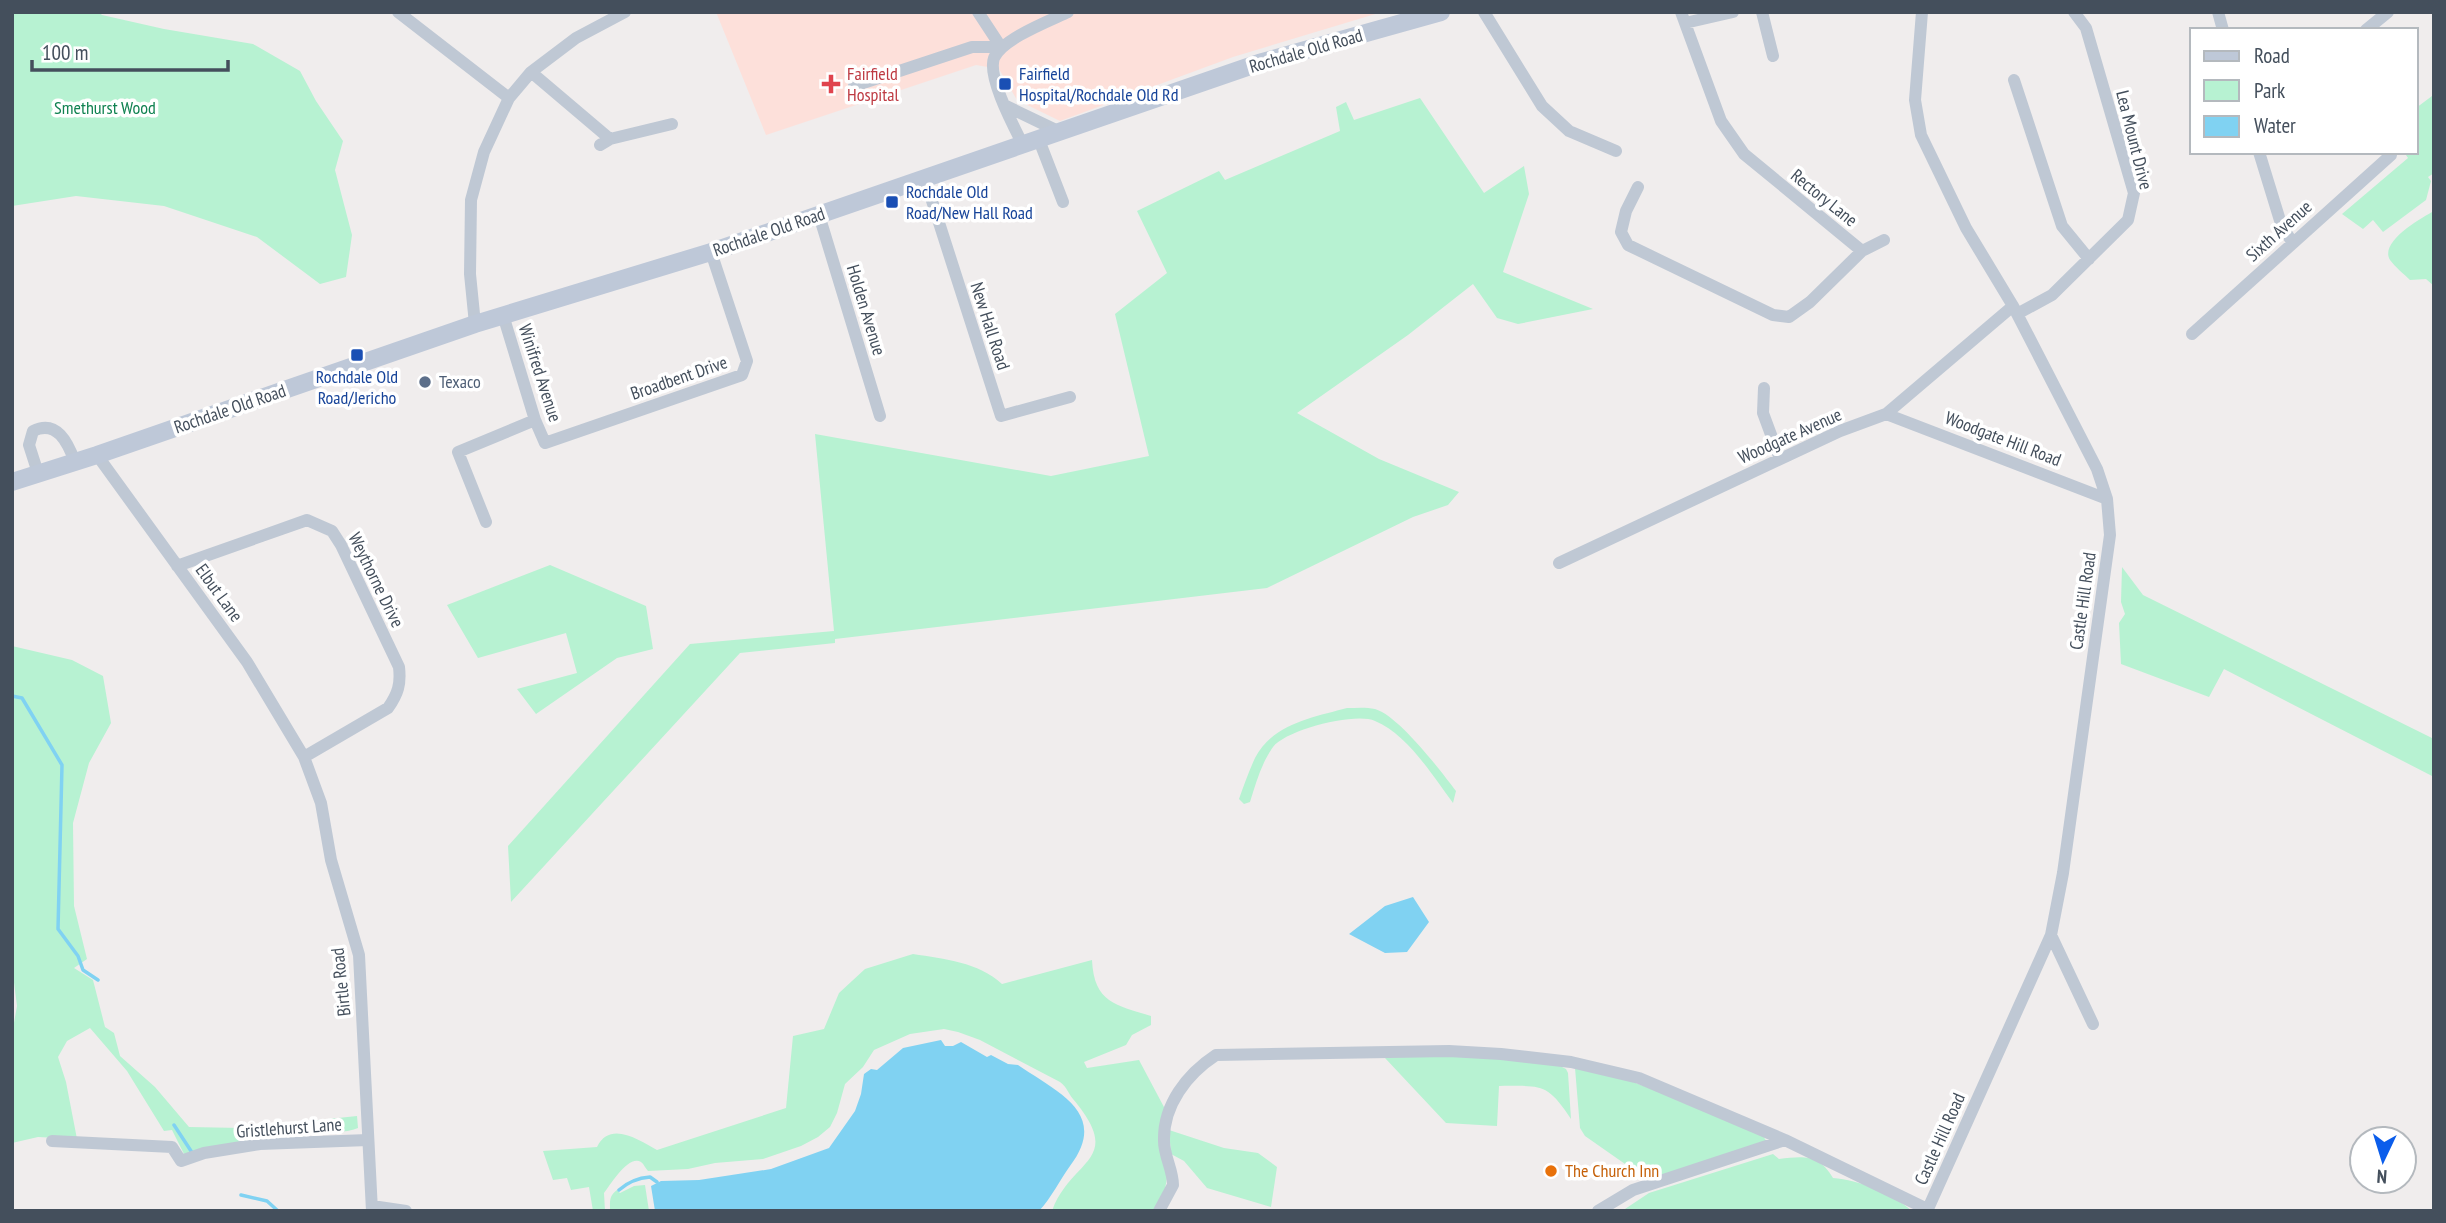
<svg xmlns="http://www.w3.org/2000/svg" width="2446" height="1223" font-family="'PT Sans Narrow',sans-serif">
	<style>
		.medical { fill: #fde0da }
		.green { fill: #b7f2d2 }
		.water { fill: #80d2f2 }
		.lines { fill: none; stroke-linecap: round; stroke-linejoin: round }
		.stream { stroke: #80d2f2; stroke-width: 3.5 }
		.minor { stroke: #bfc8d4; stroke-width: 12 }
		.secondary { stroke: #bec8d8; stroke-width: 18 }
		.health-dot { fill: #e0444e; stroke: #fff; stroke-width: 2.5 }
		.transit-dot { fill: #1a4fb4; stroke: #fff; stroke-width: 2.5 }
		.service-dot { fill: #5c6f8a; stroke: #fff; stroke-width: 2.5 }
		.food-dot { fill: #e8710a; stroke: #fff; stroke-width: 2.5 }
		.labels { text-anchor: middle; stroke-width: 7; stroke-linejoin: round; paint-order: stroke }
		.street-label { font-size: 18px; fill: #444f5c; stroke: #fff }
		.health-label { font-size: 18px; fill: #be3a42; stroke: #fff; text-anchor: start }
		.transit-label { font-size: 18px; fill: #164399; stroke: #fff; text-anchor: start }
		.park-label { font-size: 18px; fill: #108251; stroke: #fff }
		.service-label { font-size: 18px; fill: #4e5e75; stroke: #fff; text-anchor: start }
		.food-label { font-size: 18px; fill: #c56008; stroke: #fff; text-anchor: start }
	</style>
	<rect width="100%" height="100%" fill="#f0eded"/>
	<!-- medical -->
	<path class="medical" d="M 716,12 L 1382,12 L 1233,57 L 1060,121 L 1017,100 L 999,69 L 976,65 L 766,135 Z"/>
	<!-- green -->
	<path class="green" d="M 12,12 L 99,12 L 102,15 L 164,29 L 253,44 L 300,71 L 316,101 L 343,141 L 335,170 L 352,235 L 346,277 L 320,284 L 257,237 L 164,206 L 76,196 L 12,206 Z
		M 2432,96 L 2434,98 L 2434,173 L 2428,177 L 2431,181 L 2426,200 L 2383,232 L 2373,220 L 2363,229 L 2342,214 L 2408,158 L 2404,152 L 2416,152 L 2416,108 Z
		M 1420,98 L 1484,193 L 1524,166 L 1529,194 L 1503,272 L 1593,309 L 1518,324 L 1497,318 L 1473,284 L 1408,335 L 1297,413 L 1379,459 L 1459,492 L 1448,505 L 1413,517 L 1267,588 L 835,639 L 835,643 L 740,653 L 511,902 L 508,846 L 690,644 L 834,631 L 815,434 L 1051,476 L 1149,456 L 1115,314 L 1167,273 L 1137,211 L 1219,171 L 1225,180 L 1340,131 L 1336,107 L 1346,102 L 1354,120 Z
		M 2434,211 L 2434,286 L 2426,279 L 2410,280 C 2404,274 2395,267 2390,260 C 2379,242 2421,218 2434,211 Z
		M 550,565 L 646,606 L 653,649 L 617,658 L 536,714 L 517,689 L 577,673 L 566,633 L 478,658 L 447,605 Z
		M 2122,567 L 2143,595 L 2434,739 L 2434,777 L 2224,669 L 2209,697 L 2121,664 L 2119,623 L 2125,614 L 2121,602 Z
		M 12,646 L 72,660 L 103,676 L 111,723 L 89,763 L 73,823 L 74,906 L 87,959 L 74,968 L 93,980 L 105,1027 L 114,1033 L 120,1056 L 155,1087 L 189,1127 L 242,1128 L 357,1116 L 358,1128 C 345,1134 328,1130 314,1132 C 270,1138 227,1143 184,1154 L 172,1130 L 164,1131 L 127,1071 L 90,1028 L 67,1041 L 58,1057 L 66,1082 L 77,1139 L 38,1137 L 12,1143 L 12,1034 L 17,1006 L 12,967 Z
		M 1347,708 C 1356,708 1366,707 1375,709 C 1399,716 1440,770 1456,791 L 1453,803 C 1433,776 1407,734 1375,721 C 1355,712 1286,730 1273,747 C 1261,764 1256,783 1250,802 L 1244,804 L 1239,799 C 1244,785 1249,771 1255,758 C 1272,724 1314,717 1347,708 Z
		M 913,954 C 945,959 978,962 1002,984 L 1092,960 C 1094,1003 1116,1005 1151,1016 L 1151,1025 L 1132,1035 L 1126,1045 L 1084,1062 L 1087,1068 L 1139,1060 L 1165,1109 L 1167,1178 L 1165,1189 L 1153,1211 L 1052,1211 C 1071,1158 1126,1162 1073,1099 C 1068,1093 1067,1087 1060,1082 L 980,1040 L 958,1032 L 944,1029 L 910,1034 L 874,1050 L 863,1067 L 845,1084 L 837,1113 L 830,1127 L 818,1137 L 801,1146 L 763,1159 L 715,1163 L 688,1169 L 648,1171 C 645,1168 644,1164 641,1162 C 629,1154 610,1185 604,1193 L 605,1211 L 593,1211 L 589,1187 L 571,1190 L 567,1178 L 553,1180 L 543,1151 L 597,1147 C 610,1120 639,1140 657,1150 L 786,1108 L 793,1036 L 824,1029 L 839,993 L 865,969 Z
		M 1390,1056 L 1489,1057 L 1560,1066 L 1566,1069 L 1568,1073 L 1571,1119 C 1547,1082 1541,1086 1499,1086 L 1497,1126 L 1446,1123 L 1385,1058 Z
		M 1575,1068 L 1628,1080 L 1688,1103 L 1763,1136 L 1767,1142 L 1648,1180 L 1585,1136 L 1580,1128 Z
		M 1169,1130 L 1224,1148 L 1258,1153 L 1277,1167 L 1271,1207 L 1207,1188 L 1184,1161 L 1171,1154 Z
		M 1773,1154 L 1779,1159 C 1804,1156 1819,1154 1833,1178 C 1859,1180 1892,1193 1912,1211 L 1622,1211 L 1649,1193 Z
		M 645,1185 L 649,1211 L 610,1211 C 610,1201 609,1196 617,1190 L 620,1193 L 634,1186 Z"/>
	<!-- water -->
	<path class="water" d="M 1413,897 L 1429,922 L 1407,952 L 1385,953 L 1349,934 L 1385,906 Z
		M 941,1040 L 945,1046 L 953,1046 L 961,1042 L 987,1057 L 991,1055 L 1008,1064 L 1018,1065 C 1057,1092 1110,1113 1070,1166 C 1059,1181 1052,1197 1039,1211 L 655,1211 L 651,1186 L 661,1181 L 699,1180 L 771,1169 L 829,1148 L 855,1111 L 861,1094 L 864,1074 L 871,1069 L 877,1070 L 903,1048 Z"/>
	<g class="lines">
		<!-- stream -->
		<path class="stream" d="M 12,696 L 22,698 L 62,765 L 58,929 L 78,956 L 83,970 L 98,980
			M 174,1125 L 193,1154
			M 619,1190 C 628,1182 637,1178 650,1177 L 657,1182
			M 241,1195 L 267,1201 L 278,1211"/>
		<!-- minor -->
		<path class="minor" d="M 398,12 L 509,98
			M 978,12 L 1001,47
			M 1484,12 L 1542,106 L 1569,131 L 1616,151
			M 1762,12 L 1773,56
			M 1922,12 L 1915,100 L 1921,135 L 1966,228 L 2013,306 L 2097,469 L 2107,499 L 2110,535 L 2063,873 L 2051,935 L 1927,1211
			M 2218,12 L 2223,30
			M 1685,23 L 1733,12
			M 2366,30 L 2388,12
			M 531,72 L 610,139
			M 2014,80 L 2062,226 L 2089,259
			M 854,86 L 972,47 L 1001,47
			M 1006,106 L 1060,132
			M 1039,140 L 1063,202
			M 600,145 L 610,139 L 672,124
			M 1023,145 C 1014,127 987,77 994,58 C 1002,39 1049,21 1068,12
			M 2259,152 L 2282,227 L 2293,243
			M 925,179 L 1001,416 L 1070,397
			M 1638,187 L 1626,211 L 1621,232 L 1628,245 L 1773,315 L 1789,317 L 1810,302 L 1862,251 L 1744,154 L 1721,121 L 1681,12
			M 819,215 L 880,416
			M 1862,251 L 1884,240
			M 2017,314 L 2052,295 L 2128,220 L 2134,193 L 2086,28 L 2074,12
			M 503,315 L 535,420 L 545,443 L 742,375 L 747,361 L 711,252
			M 475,324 L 470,274 L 471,200 L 484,152 L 509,98 L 531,72 L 576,38 L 625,12
			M 2192,334 L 2391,155
			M 1764,388 L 1763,413 L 1780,459
			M 1886,414 L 2107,499
			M 97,455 L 247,662 L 304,757 L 321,803 L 331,860 L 359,955 L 372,1211
			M 38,473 L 29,445 L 33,431 C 57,419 68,443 75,462
			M 486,522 L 458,452 L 535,420
			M 1559,563 L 1840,431 L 1886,414 L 2013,306
			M 177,566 L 307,520 L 332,531 L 341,545 L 399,667 C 401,684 398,694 388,708 L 304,757
			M 2051,935 L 2093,1024
			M 52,1141 L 172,1147 L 181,1161 L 204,1153 L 260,1144 L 368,1140
			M 372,1206 L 406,1211
			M 1159,1211 L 1173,1185 C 1173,1170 1164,1156 1164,1141 C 1163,1105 1187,1074 1216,1055 L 1449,1051 L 1501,1054 L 1571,1062 L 1639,1078 L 1785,1140 L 1927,1209
			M 1598,1211 L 1633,1190 L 1785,1140"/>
		<!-- secondary -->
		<path class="secondary" d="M 12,482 L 97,455 L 475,324 L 711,252 L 1259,63 L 1441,12"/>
	</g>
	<!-- markers -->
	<path class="health-dot" d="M827.5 73.5h7v7h7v7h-7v7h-7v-7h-7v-7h7z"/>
	<g class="transit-dot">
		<rect x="998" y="77" width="14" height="14" rx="3.5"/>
		<rect x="885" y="195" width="14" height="14" rx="3.5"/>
		<rect x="350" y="348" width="14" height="14" rx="3.5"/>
	</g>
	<circle class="service-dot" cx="425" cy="382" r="7"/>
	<circle class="food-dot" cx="1551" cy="1171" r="7"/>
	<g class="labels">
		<!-- street labels -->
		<g class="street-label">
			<text transform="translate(1306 51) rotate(-16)" y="6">Rochdale Old Road</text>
			<text transform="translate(2134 140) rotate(76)" y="6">Lea Mount Drive</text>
			<text transform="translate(1824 198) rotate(39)" y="6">Rectory Lane</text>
			<text transform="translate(2279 231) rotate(-42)" y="6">Sixth Avenue</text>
			<text transform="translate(769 232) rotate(-19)" y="6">Rochdale Old Road</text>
			<text transform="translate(866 310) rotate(73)" y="6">Holden Avenue</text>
			<text transform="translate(990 326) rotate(72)" y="6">New Hall Road</text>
			<text transform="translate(540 373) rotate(72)" y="6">Winifred Avenue</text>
			<text transform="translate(679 378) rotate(-19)" y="6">Broadbent Drive</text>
			<text transform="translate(230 409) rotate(-19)" y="6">Rochdale Old Road</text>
			<text transform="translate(1790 436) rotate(-24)" y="6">Woodgate Avenue</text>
			<text transform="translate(2003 439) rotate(21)" y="6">Woodgate Hill Road</text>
			<text transform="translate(376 580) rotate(64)" y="6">Weythorne Drive</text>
			<text transform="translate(219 593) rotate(54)" y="6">Elbut Lane</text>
			<text transform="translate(2083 601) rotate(-82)" y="6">Castle Hill Road</text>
			<text transform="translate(341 982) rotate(-96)" y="6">Birtle Road</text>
			<text transform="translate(289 1128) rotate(-4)" y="6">Gristlehurst Lane</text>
			<text transform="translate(1940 1139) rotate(-66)" y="6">Castle Hill Road</text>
		</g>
		<!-- health labels -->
		<g class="health-label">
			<text x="847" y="80">Fairfield<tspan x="847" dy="21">Hospital</tspan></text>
		</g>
		<!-- transit labels -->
		<g class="transit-label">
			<text x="1019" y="80">Fairfield<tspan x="1019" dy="21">Hospital/Rochdale Old Rd</tspan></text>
			<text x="906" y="198">Rochdale Old<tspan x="906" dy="21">Road/New Hall Road</tspan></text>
			<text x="357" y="383" text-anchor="middle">Rochdale Old<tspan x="357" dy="21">Road/Jericho</tspan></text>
		</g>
		<!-- park labels -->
		<g class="park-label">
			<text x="105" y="114">Smethurst Wood</text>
		</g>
		<!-- service labels -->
		<g class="service-label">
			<text x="439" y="388">Texaco</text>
		</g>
		<!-- food labels -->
		<g class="food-label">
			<text x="1565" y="1177">The Church Inn</text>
		</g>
	</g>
	<!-- border -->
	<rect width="2446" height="1223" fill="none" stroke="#444f5c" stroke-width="28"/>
	<!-- legend -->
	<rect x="2190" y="28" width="228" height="126" fill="#ffffff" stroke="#b4b9be" stroke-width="2"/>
	<rect x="2204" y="51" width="35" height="10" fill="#bec8d8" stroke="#b4b9be" stroke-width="2"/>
	<text x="2254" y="63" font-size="21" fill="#444f5c">Road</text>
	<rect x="2204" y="80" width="35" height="21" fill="#b7f2d2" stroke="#b4b9be" stroke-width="2"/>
	<text x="2254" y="98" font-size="21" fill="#444f5c">Park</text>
	<rect x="2204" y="116" width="35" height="21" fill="#80d2f2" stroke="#b4b9be" stroke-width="2"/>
	<text x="2254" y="133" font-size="21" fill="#444f5c">Water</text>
	<!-- north arrow -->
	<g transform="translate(2383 1160) rotate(184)"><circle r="33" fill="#ffffff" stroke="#b4b9be" stroke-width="2"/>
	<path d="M0-5L12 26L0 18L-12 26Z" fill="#0b5deb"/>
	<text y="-10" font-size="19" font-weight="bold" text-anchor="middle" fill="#444f5c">N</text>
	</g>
	<!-- scale -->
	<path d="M32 60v10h196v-10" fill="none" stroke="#444f5c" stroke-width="3.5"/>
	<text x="42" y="60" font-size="21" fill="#444f5c" stroke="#ffffff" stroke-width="5" paint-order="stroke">100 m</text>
</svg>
